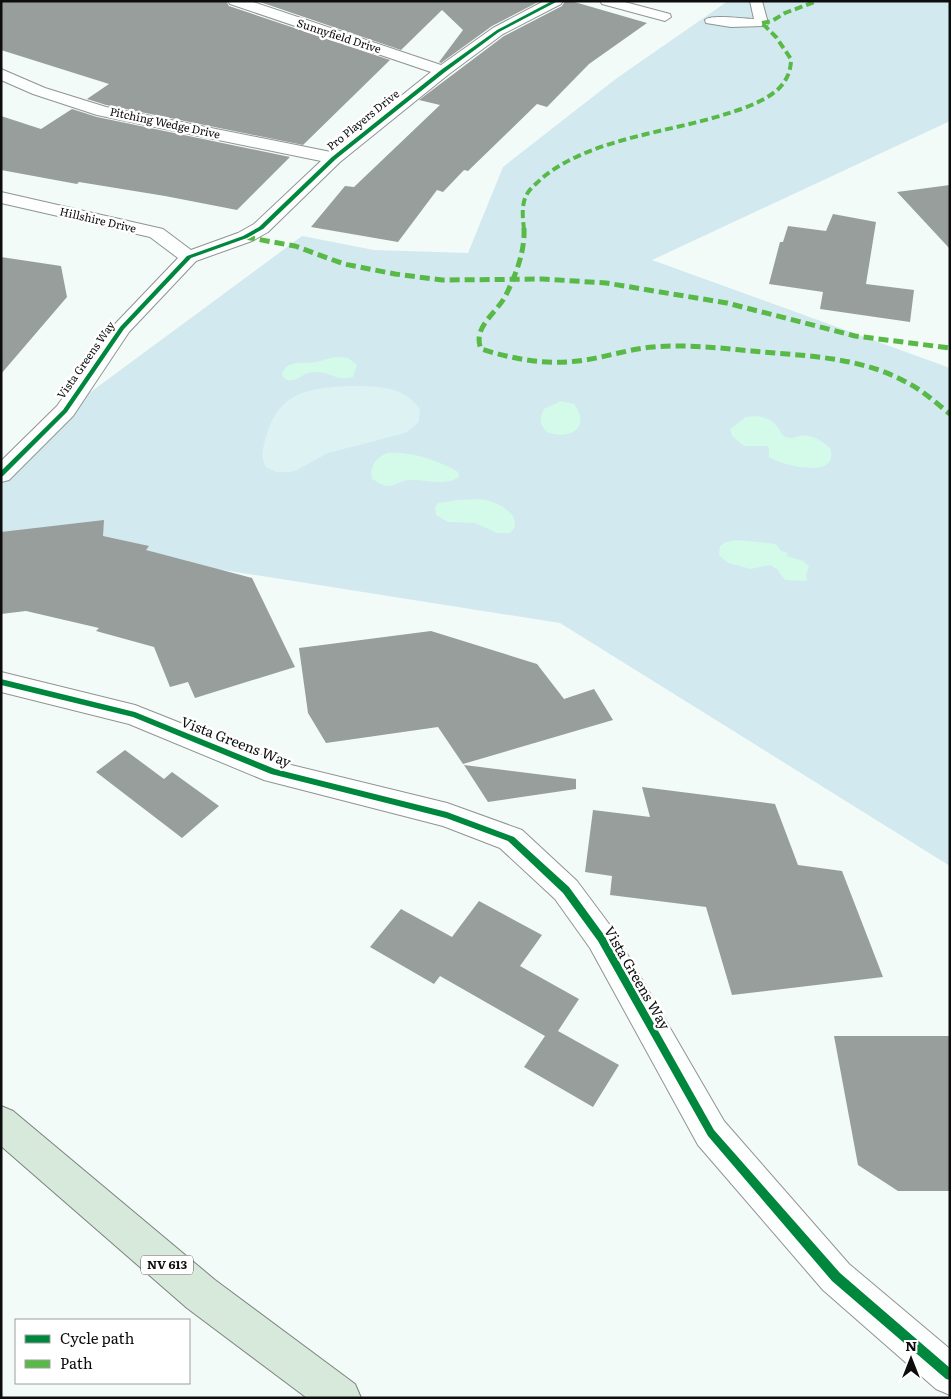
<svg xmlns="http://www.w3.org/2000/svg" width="951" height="1399" font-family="Literata,serif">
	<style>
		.green { fill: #d2e9ef }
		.sand { fill: #d4faea }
		.pitch { fill: #dcf2f3 }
		.building { fill: #989e9b }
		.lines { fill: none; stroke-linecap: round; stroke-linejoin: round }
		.service-casing { stroke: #909492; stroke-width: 2 }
		.minor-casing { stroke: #909492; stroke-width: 2 }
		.motorway-casing { stroke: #7d8180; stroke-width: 2 }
		.service { fill: #fdfefe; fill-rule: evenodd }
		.minor { fill: #fdfefe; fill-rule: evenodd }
		.motorway { fill: #d6e9db; fill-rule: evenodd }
		.quiet-far1 { stroke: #58b947; stroke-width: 4; stroke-dasharray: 8 4; stroke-linecap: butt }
		.quiet { stroke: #58b947; stroke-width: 5; stroke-dasharray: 10 5; stroke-linecap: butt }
		.cycleway-casing { stroke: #fff; stroke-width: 3 }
		.cycleway { fill: #00873e; fill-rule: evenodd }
		.labels { text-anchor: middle; stroke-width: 5; stroke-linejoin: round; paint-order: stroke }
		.far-street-label { font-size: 11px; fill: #0d0d0d; stroke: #fff }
		.shield { fill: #fff; stroke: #565656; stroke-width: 1 }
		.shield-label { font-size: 12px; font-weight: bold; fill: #0d0d0d }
		.street-label { font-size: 14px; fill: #0d0d0d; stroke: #fff }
	</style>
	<rect width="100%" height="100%" fill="#f2fbf7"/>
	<!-- green -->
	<path class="green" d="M 728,1 L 950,1 L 950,121 L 652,260 L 950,368 L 950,866 L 560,623 L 1,535 L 1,475 L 65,411 L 302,236 L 374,250 L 468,253 L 503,167 L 617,78 Z"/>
	<!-- sand -->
	<path class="sand" d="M 340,357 L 348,358 L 357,365 L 353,377 C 336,382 330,371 314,372 C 302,372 298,384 285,379 L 282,375 C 285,359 304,364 316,362 C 324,360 331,357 340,357 Z
		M 561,401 L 574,404 C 592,427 570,441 547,432 C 540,426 539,418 544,409 Z
		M 746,417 C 765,414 775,420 783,436 C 790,439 793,438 799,436 C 810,433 822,441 830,448 C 841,480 782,466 769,457 L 769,449 L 767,446 L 744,446 L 732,436 L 730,429 Z
		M 387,453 C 411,451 438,460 458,472 L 459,477 C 445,487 425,479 409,480 C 401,480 395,487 386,486 C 381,485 376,481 372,479 C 369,466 376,458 387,453 Z
		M 458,500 C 468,500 480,498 490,501 C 503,505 525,519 510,533 L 497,533 L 475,523 L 448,522 L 436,515 L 435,507 L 438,503 Z
		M 738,540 L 776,544 L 781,551 L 788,553 L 787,556 L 803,561 L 809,566 L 806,575 L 807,581 L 785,580 L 777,569 L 770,565 L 751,569 L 743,567 L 728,563 L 719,555 L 720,546 L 726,542 Z"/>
	<!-- pitch -->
	<path class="pitch" d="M 347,386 C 373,386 406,385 420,410 L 419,422 L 407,432 L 398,435 L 328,453 L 297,470 L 290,472 L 276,472 L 266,467 C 260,458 263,447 266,437 C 278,393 307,388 347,386 Z"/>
	<!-- building -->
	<path class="building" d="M 1,1 L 226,1 L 229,6 L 390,60 L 303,145 L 106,105 L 87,99 L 109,84 L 1,50 Z
		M 257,1 L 540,1 L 492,26 L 441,63 L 439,62 L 463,30 L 442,10 L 401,50 Z
		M 565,1 L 571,1 L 647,23 L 589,64 L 547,107 L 537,104 L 468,171 L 464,170 L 443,192 L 437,190 L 398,242 L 311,227 L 345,186 L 354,187 L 440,105 L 419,100 L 504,36 L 562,6 Z
		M 72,109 L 97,117 L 290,157 L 237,210 L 165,196 L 79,182 L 77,184 L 1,170 L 1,116 L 41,129 Z
		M 950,185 L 950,249 L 897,192 Z
		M 833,214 L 876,222 L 866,284 L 914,290 L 910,322 L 820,309 L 823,292 L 769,284 L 780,242 L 783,242 L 788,226 L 826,231 Z
		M 1,257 L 61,266 L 67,297 L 1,374 Z
		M 104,520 L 103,536 L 149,546 L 146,550 L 252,578 L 295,667 L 195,698 L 188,682 L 170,687 L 154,647 L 96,631 L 99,628 L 26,611 L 1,614 L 1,532 Z
		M 431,631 L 537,664 L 564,699 L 594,689 L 613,720 L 463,764 L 438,727 L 326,743 L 308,713 L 299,648 Z
		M 125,750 L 164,779 L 172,772 L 219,806 L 182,838 L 96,772 Z
		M 464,765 L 576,779 L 576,789 L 488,802 Z
		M 642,787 L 775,804 L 798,865 L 842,871 L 883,977 L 732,995 L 706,907 L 610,895 L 612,876 L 585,872 L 593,810 L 650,817 Z
		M 479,901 L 542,935 L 520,966 L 579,999 L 558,1031 L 619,1065 L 593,1107 L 524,1067 L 545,1036 L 440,976 L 434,984 L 370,947 L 401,909 L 452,937 Z
		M 834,1036 L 950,1036 L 950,1191 L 898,1191 L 858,1165 Z"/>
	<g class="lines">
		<!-- service casing -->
		<g class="service-casing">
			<path id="service" d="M 600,1 L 621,1 L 670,14 L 671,17 L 665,21 L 602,4 Z
				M 750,1 L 762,1 L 768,23 L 767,26 L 731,27 L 706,23 L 705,20 C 710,14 744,19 754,19 Z"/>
		</g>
		<!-- minor casing -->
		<g class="minor-casing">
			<path id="minor" d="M 228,1 L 250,1 L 441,65 L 493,28 L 544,1 L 563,1 L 561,4 L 503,34 L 449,74 L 340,162 L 268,232 L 252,241 L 196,261 L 129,332 L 73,416 L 9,480 L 1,482 L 1,461 L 57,406 L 115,324 L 178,258 L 150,237 L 1,203 L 1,192 L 163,229 L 191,250 L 238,233 L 254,224 L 321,161 L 97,115 L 33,94 L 1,80 L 1,69 L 45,88 L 106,107 L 331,152 L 431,72 L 230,4 Z
				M 1,672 L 135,705 L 279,762 L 447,803 L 522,830 L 577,881 L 612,928 L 724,1121 L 849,1264 L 950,1349 L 950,1395 L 936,1389 L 823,1290 L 698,1145 L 590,948 L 555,899 L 500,848 L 443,826 L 264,780 L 129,724 L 1,692 Z"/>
		</g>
		<!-- motorway casing -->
		<g class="motorway-casing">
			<path id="motorway" d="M 1,1106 L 13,1111 L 215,1280 L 355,1384 L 361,1398 L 307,1398 L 187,1308 L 1,1146 Z"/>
		</g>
		<!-- service -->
		<use href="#service" class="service"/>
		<!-- minor -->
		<use href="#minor" class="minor"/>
		<!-- motorway -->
		<use href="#motorway" class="motorway"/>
		<!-- quiet-far1 -->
		<path class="quiet-far1" d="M 762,23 L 772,21 L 785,13 L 817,1
			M 524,230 C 523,219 521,206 526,196 C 529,189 536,184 541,179 C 588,139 665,133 723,115 C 739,110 758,104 772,94 C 784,86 791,74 791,59 L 776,37 L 762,23"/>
		<!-- quiet -->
		<path class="quiet" d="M 524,228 C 525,252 516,274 506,295 C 497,313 472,327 481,349 C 513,359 545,365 578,361 C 604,358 628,349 653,347 C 686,344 719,348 752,351 C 803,356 857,356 904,381 C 921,389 935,402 950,414
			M 245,237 L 295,246 L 344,264 L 395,274 L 442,280 L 543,279 L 606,283 L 727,303 L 855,336 L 950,348"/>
		<!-- cycleway casing -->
		<g class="cycleway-casing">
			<path id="cycleway" d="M 552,1 L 558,1 L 499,32 L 445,72 L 336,159 L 263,229 L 247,238 L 191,258 L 124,329 L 67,412 L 3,476 L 1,477 L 1,471 L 63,410 L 120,327 L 187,256 L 243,236 L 259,227 L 332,157 L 441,70 L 497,30 Z
				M 1,679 L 135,712 L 275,769 L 447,812 L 514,837 L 569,887 L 604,935 L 714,1130 L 840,1273 L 950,1368 L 950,1380 L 946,1379 L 832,1281 L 708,1136 L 598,941 L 563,893 L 508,841 L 446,818 L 271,774 L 133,717 L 1,685 Z"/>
		</g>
		<!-- cycleway -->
		<use href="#cycleway" class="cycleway"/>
	</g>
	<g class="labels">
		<!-- far-street labels -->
		<g class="far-street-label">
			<text transform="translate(339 36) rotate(18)" y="4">Sunnyfield Drive</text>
			<text transform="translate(363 120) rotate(-39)" y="4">Pro Players Drive</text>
			<text transform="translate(165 123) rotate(12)" y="4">Pitching Wedge Drive</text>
			<text transform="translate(98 220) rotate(13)" y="4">Hillshire Drive</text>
			<text transform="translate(86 360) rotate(-55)" y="4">Vista Greens Way</text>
		</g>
		<!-- shield labels -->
		<rect class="shield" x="141" y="1255.5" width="52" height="19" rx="4"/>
		<g class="shield-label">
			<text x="167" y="1269">NV 613</text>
		</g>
		<!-- street labels -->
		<g class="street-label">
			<text transform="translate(236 742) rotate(21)" y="5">Vista Greens Way</text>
			<text transform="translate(637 978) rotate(60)" y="5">Vista Greens Way</text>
		</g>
	</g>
	<!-- border -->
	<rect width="951" height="1399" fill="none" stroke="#0d0d0d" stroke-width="5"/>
	<!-- legend -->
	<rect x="15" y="1319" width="175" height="65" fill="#ffffff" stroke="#9e9e9e"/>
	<rect x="25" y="1335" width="25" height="8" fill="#00873e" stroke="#9e9e9e"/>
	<text x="60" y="1344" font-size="15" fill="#0d0d0d">Cycle path</text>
	<rect x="25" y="1360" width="25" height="8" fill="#58b947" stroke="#9e9e9e"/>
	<text x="60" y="1369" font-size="15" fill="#0d0d0d">Path</text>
	<!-- north arrow -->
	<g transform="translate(911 1359)" stroke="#ffffff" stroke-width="4" paint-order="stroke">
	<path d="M0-4L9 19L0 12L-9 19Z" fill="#0d0d0d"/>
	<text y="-8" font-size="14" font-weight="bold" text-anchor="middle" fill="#0d0d0d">N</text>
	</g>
</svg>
